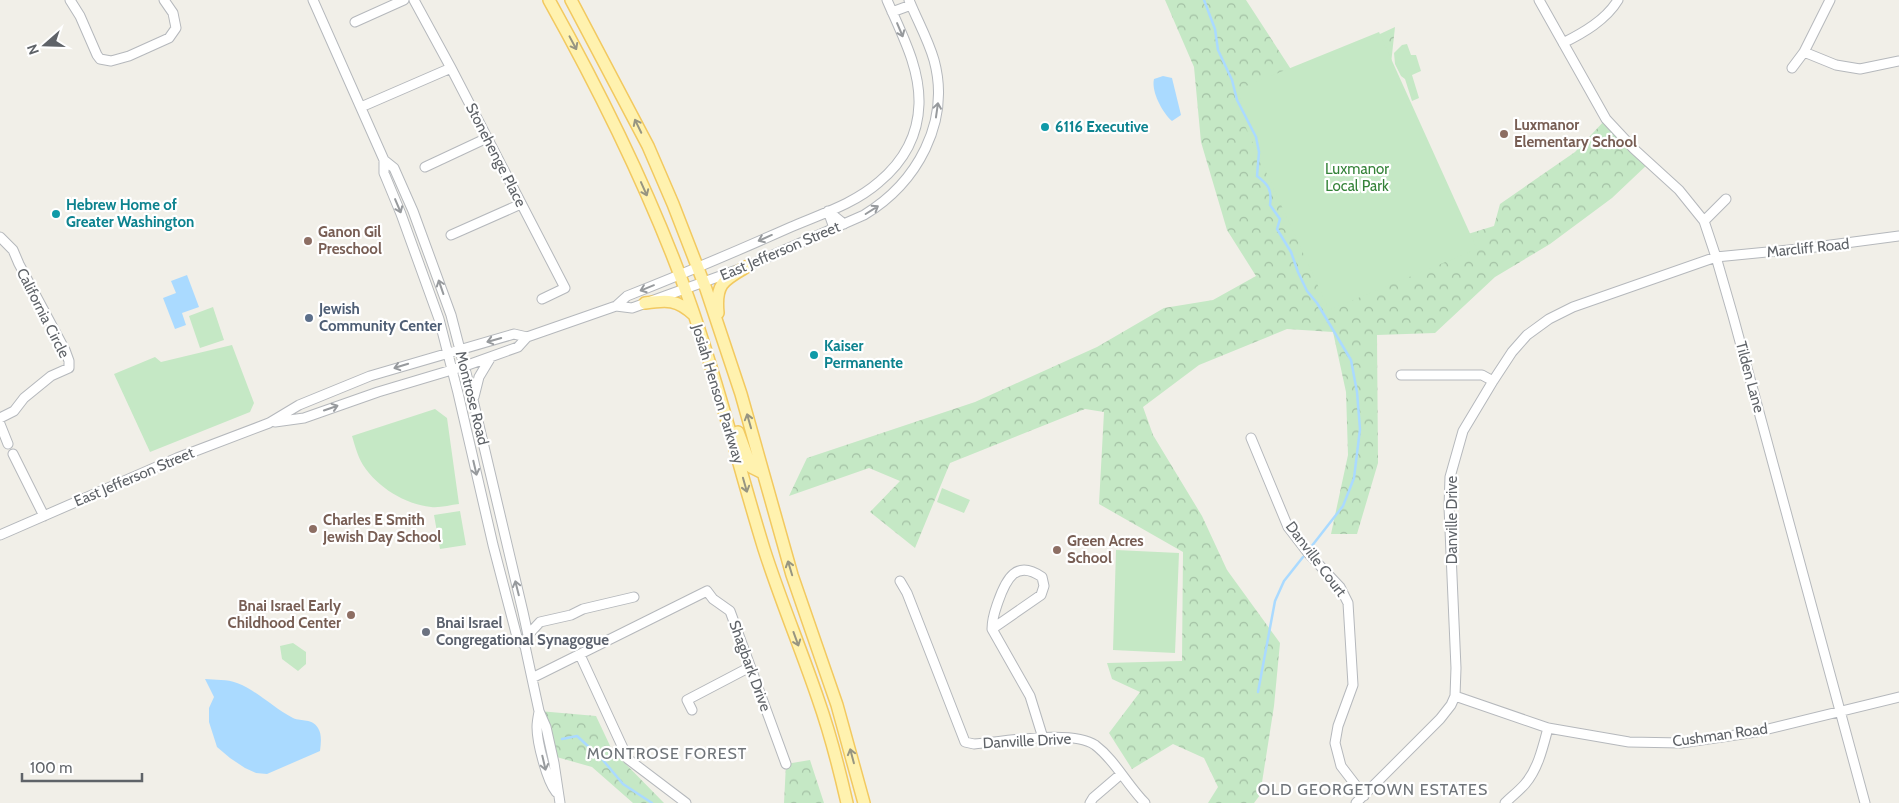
<svg xmlns="http://www.w3.org/2000/svg" width="1899" height="803" font-family="Cabin,sans-serif">
	<style>
		.forest { fill: url(#forest-crowns) }
		.green { fill: #c5e8c5 }
		.water { fill: #aadaff }
		.lines { fill: none; stroke-linecap: round; stroke-linejoin: round }
		.stream { stroke: #aadaff; stroke-width: 2.5 }
		.minor-casing { stroke: #b5b8bc; stroke-width: 11 }
		.major-casing { stroke: #f2c960; stroke-width: 14 }
		.minor { stroke: #fff; stroke-width: 9 }
		.major { stroke: #fff2af; stroke-width: 11 }
		.oneway { stroke: #979a9d }
		.oneway2 { stroke: #979581 }
		.culture-dot { fill: #0f9aa8; stroke: #fff; stroke-width: 2 }
		.education-dot { fill: #8d6e63; stroke: #fff; stroke-width: 2 }
		.service-dot { fill: #5c6f8a; stroke: #fff; stroke-width: 2 }
		.worship-dot { fill: #6b7280; stroke: #fff; stroke-width: 2 }
		.labels { text-anchor: middle; stroke-width: 4.5; stroke-linejoin: round; paint-order: stroke }
		.education-label { font-size: 15px; font-weight: bold; fill: #785e54; stroke: #fff; text-anchor: start }
		.culture-label { font-size: 15px; font-weight: bold; fill: #0d838f; stroke: #fff; text-anchor: start }
		.street-label { font-size: 15px; fill: #5f6368; stroke: #fff }
		.park-label { font-size: 15px; fill: #348238; stroke: #fff }
		.service-label { font-size: 15px; font-weight: bold; fill: #4e5e75; stroke: #fff; text-anchor: start }
		.worship-label { font-size: 15px; font-weight: bold; fill: #5b616d; stroke: #fff; text-anchor: start }
		.neighbourhood-label { font-size: 16px; letter-spacing: 1px; fill: #70757a; stroke: #fff }
	</style>
	<defs>
		<pattern id="forest-crowns" width="20" height="18" patternUnits="userSpaceOnUse" patternTransform="scale(1.25)"><rect width="20" height="18" fill="#c5e8c5"/><path d="M2 6a3 3 0 1 1 6 0M12 15a3 3 0 1 1 6 0" fill="none" stroke="#a3c0a4"/></pattern>
	</defs>
	<rect width="100%" height="100%" fill="#f1efe8"/>
	<!-- forest -->
	<path class="forest" d="M 1165,0 L 1246,0 L 1294,74 L 1395,27 L 1391,64 L 1458,237 L 1494,226 L 1500,204 L 1575,152 L 1606,119 L 1649,163 L 1612,198 L 1550,244 L 1495,277 L 1435,333 L 1377,335 L 1378,463 L 1357,534 L 1331,534 L 1348,455 L 1346,392 L 1333,332 L 1287,329 L 1199,365 L 1143,407 L 1153,435 L 1202,516 L 1227,570 L 1280,643 L 1274,706 L 1260,795 L 1254,803 L 1208,803 L 1218,787 L 1204,758 L 1173,744 L 1132,769 L 1109,733 L 1140,692 L 1112,679 L 1107,663 L 1182,661 L 1183,552 L 1099,504 L 1104,412 L 1085,409 L 950,463 L 915,548 L 870,512 L 900,481 L 869,468 L 789,496 L 807,458 L 975,402 L 1097,347 L 1164,308 L 1213,300 L 1256,276 L 1227,230 L 1201,142 L 1194,67 Z
		M 539,711 L 596,716 L 612,750 L 664,803 L 633,803 L 592,767 L 553,756 Z
		M 810,760 L 824,803 L 784,803 L 786,764 Z"/>
	<!-- green -->
	<path class="green" d="M 1379,32 L 1477,249 L 1329,310 L 1236,106 L 1242,103 L 1236,90 Z
		M 1407,44 L 1411,55 L 1416,55 L 1421,71 L 1412,75 L 1419,98 L 1412,101 L 1405,79 L 1401,76 L 1395,64 L 1394,53 L 1402,45 Z
		M 213,307 L 224,340 L 200,348 L 189,316 Z
		M 232,345 L 254,403 L 250,412 L 150,452 L 114,374 L 155,357 L 161,362 Z
		M 435,409 L 447,418 L 459,504 C 450,505 440,508 431,507 C 405,504 378,488 363,465 C 358,457 355,446 352,436 Z
		M 942,488 L 970,500 L 964,513 L 937,502 Z
		M 460,511 L 466,545 L 440,549 L 434,515 Z
		M 1116,550 L 1179,553 L 1175,653 L 1113,650 Z
		M 293,643 L 306,652 L 306,664 L 298,671 L 282,659 L 280,646 Z"/>
	<!-- water -->
	<path class="water" d="M 1163,76 L 1172,78 L 1181,115 L 1172,121 C 1162,112 1151,91 1154,79 Z
		M 187,275 L 199,307 L 182,313 L 186,325 L 175,329 L 163,298 L 176,293 L 171,281 Z
		M 205,679 C 215,680 227,679 237,683 C 258,691 273,708 293,718 C 302,722 312,718 318,728 C 322,734 321,743 320,751 L 267,774 L 256,773 L 245,768 L 230,758 L 217,747 L 209,722 L 209,708 L 214,697 Z"/>
	<g class="lines">
		<!-- stream -->
		<path class="stream" d="M 1204,0 L 1215,29 L 1218,50 L 1232,80 L 1237,100 L 1256,137 L 1259,152 L 1257,176 C 1269,185 1272,190 1270,205 L 1280,219 L 1277,229 L 1291,252 L 1298,272 L 1307,291 L 1317,303 L 1351,360 L 1357,392 L 1360,429 L 1354,478 L 1343,506 L 1311,547
			M 1258,692 L 1275,601 L 1284,581 L 1303,557
			M 562,739 L 577,736 L 602,759 L 623,784 L 652,803"/>
		<!-- minor casing -->
		<g class="minor-casing">
			<path id="minor" d="M 70,0 L 80,16 L 97,55 L 100,59 L 111,61 L 129,56 L 169,38 L 176,28 L 173,13 L 164,0
				M 313,0 L 384,160 L 384,173 L 401,214 L 439,319 L 458,393 L 493,545 L 517,637 L 525,646 L 539,711 L 546,727 L 554,763 L 560,803
				M 414,0 L 451,68 L 565,288 L 542,299
				M 1539,0 L 1606,119 L 1634,149 L 1679,190 L 1704,221 L 1716,257 L 1733,316 L 1865,803
				M 892,12 L 911,5
				M 355,22 L 404,0
				M 1563,43 C 1583,33 1606,20 1618,0
				M 1804,52 L 1836,65 L 1860,69 L 1899,61
				M 1792,68 L 1804,52 L 1830,0
				M 361,107 L 451,68
				M 384,160 L 394,168 L 413,211 L 451,315 L 473,400 L 523,612 L 528,635 L 525,646
				M 425,167 L 487,138
				M 1704,221 L 1726,199
				M 834,228 L 828,211 L 844,224
				M 451,235 L 521,204
				M 0,237 L 13,250 L 19,264 L 65,350 L 69,361 L 69,368 L 51,376 L 24,398 L 14,411 L 0,418
				M 616,306 L 632,308 L 748,266 L 864,215 C 917,183 951,122 934,60 C 928,39 917,20 909,0
				M 1401,375 L 1482,375 L 1493,381
				M 474,397 L 479,377 L 491,357
				M 275,422 L 304,418 L 378,392 L 465,366 L 518,347 L 527,337
				M 0,424 L 8,444
				M 1251,438 L 1288,527 L 1308,553 L 1340,587 L 1348,603 L 1353,685 L 1338,726 L 1335,743 L 1341,766 L 1364,796
				M 13,454 L 44,516
				M 0,535 L 177,458 L 269,423 L 299,405 L 370,376 L 514,334 L 527,337 L 616,306 L 627,296 C 683,274 737,251 791,227 C 821,214 854,204 879,182 C 903,162 918,136 919,104 C 920,67 901,33 887,0
				M 900,581 L 907,593 L 965,742 L 974,744 C 1003,742 1072,729 1095,745 C 1115,760 1127,785 1145,803
				M 992,629 L 1041,595 L 1044,586 L 1042,577 C 1016,559 1006,579 998,602 C 995,611 992,618 992,629 L 1030,696 L 1043,738
				M 528,635 L 540,622 L 571,615 L 583,609 L 634,597
				M 580,655 L 628,759 L 686,803
				M 532,678 L 707,591 L 713,599 L 730,611 L 786,764
				M 1455,696 L 1548,728 L 1629,742 L 1681,743 L 1756,732 L 1899,697
				M 692,710 L 687,700 L 750,667
				M 539,712 C 538,717 537,722 537,727 C 537,743 547,781 556,792
				M 1090,803 L 1093,798 L 1121,774
				M 1356,803 L 1440,719 L 1451,705 L 1455,696 L 1456,668 L 1449,507 L 1450,477 L 1463,431 L 1493,381 L 1512,352 L 1527,335 L 1549,319 L 1573,307 L 1716,257 L 1808,248 L 1899,236
				M 1505,803 C 1511,797 1519,791 1525,784 C 1538,769 1543,747 1548,728"/>
		</g>
		<!-- major casing -->
		<g class="major-casing">
			<path id="major" d="M 549,0 C 602,95 651,194 688,297 C 718,380 738,465 764,549 C 780,599 801,649 818,699 C 830,733 839,768 847,803
				M 571,0 L 648,146 L 673,204 L 706,289 L 741,394 L 792,575 L 837,705 L 864,803
				M 645,303 C 667,300 677,299 694,315
				M 718,313 C 715,283 724,280 748,266
				M 738,432 L 751,467 L 763,473"/>
		</g>
		<!-- minor -->
		<use href="#minor" class="minor"/>
		<!-- major -->
		<use href="#major" class="major"/>
	</g>
	<!-- one-way arrows -->
	<defs><path id="oneway-shaft" d="M-6 0H5M1.5-3L5.5 0L1.5 3" fill="none" stroke-width="1.6" stroke-linecap="round" stroke-linejoin="round" transform="scale(1.25)"/></defs>
	<g class="oneway">
		<use href="#oneway-shaft" transform="translate(900 30) rotate(67)"/>
		<use href="#oneway-shaft" transform="translate(937 110) rotate(-82)"/>
		<use href="#oneway-shaft" transform="translate(398 206) rotate(67)"/>
		<use href="#oneway-shaft" transform="translate(872 210) rotate(-32)"/>
		<use href="#oneway-shaft" transform="translate(765 238) rotate(156)"/>
		<use href="#oneway-shaft" transform="translate(441 287) rotate(-109)"/>
		<use href="#oneway-shaft" transform="translate(647 288) rotate(158)"/>
		<use href="#oneway-shaft" transform="translate(494 340) rotate(164)"/>
		<use href="#oneway-shaft" transform="translate(401 366) rotate(163)"/>
		<use href="#oneway-shaft" transform="translate(331 408) rotate(-19)"/>
		<use href="#oneway-shaft" transform="translate(475 468) rotate(77)"/>
		<use href="#oneway-shaft" transform="translate(517 588) rotate(-104)"/>
		<use href="#oneway-shaft" transform="translate(544 763) rotate(77)"/>
	</g>
	<g class="oneway2">
		<use href="#oneway-shaft" transform="translate(573 43) rotate(62)"/>
		<use href="#oneway-shaft" transform="translate(638 126) rotate(-116)"/>
		<use href="#oneway-shaft" transform="translate(644 189) rotate(66)"/>
		<use href="#oneway-shaft" transform="translate(749 421) rotate(-106)"/>
		<use href="#oneway-shaft" transform="translate(745 485) rotate(74)"/>
		<use href="#oneway-shaft" transform="translate(790 568) rotate(-107)"/>
		<use href="#oneway-shaft" transform="translate(796 639) rotate(70)"/>
		<use href="#oneway-shaft" transform="translate(852 756) rotate(-105)"/>
	</g>
	<!-- markers -->
	<g class="culture-dot">
		<circle cx="1045" cy="127" r="5"/>
		<circle cx="56" cy="214" r="5"/>
		<circle cx="814" cy="355" r="5"/>
	</g>
	<g class="education-dot">
		<circle cx="1504" cy="134" r="5"/>
		<circle cx="308" cy="241" r="5"/>
		<circle cx="313" cy="529" r="5"/>
		<circle cx="1057" cy="550" r="5"/>
		<circle cx="351" cy="615" r="5"/>
	</g>
	<circle class="service-dot" cx="309" cy="318" r="5"/>
	<circle class="worship-dot" cx="426" cy="632" r="5"/>
	<g class="labels">
		<!-- education labels -->
		<g class="education-label">
			<text x="1514" y="130">Luxmanor<tspan x="1514" dy="17">Elementary School</tspan></text>
			<text x="318" y="237">Ganon Gil<tspan x="318" dy="17">Preschool</tspan></text>
			<text x="323" y="525">Charles E Smith<tspan x="323" dy="17">Jewish Day School</tspan></text>
			<text x="1067" y="546">Green Acres<tspan x="1067" dy="17">School</tspan></text>
			<text x="341" y="611" text-anchor="end">Bnai Israel Early<tspan x="341" dy="17">Childhood Center</tspan></text>
		</g>
		<!-- culture labels -->
		<g class="culture-label">
			<text x="1055" y="132">6116 Executive</text>
			<text x="66" y="210">Hebrew Home of<tspan x="66" dy="17">Greater Washington</tspan></text>
			<text x="824" y="351">Kaiser<tspan x="824" dy="17">Permanente</tspan></text>
		</g>
		<!-- street labels -->
		<g class="street-label">
			<text transform="translate(496 155) rotate(63)" y="5">Stonehenge Place</text>
			<text transform="translate(1808 248) rotate(-6)" y="5">Marcliff Road</text>
			<text transform="translate(780 251) rotate(-23)" y="5">East Jefferson Street</text>
			<text transform="translate(43 313) rotate(63)" y="5">California Circle</text>
			<text transform="translate(1750 377) rotate(75)" y="5">Tilden Lane</text>
			<text transform="translate(718 394) rotate(73)" y="5">Josiah Henson Parkway</text>
			<text transform="translate(472 398) rotate(76)" y="5">Montrose Road</text>
			<text transform="translate(134 477) rotate(-23)" y="5">East Jefferson Street</text>
			<text transform="translate(1452 520) rotate(-90)" y="5">Danville Drive</text>
			<text transform="translate(1316 559) rotate(53)" y="5">Danville Court</text>
			<text transform="translate(750 666) rotate(70)" y="5">Shagbark Drive</text>
			<text transform="translate(1720 735) rotate(-8)" y="5">Cushman Road</text>
			<text transform="translate(1027 741) rotate(-3)" y="5">Danville Drive</text>
		</g>
		<!-- park labels -->
		<g class="park-label">
			<text x="1357" y="174">Luxmanor<tspan x="1357" dy="17">Local Park</tspan></text>
		</g>
		<!-- service labels -->
		<g class="service-label">
			<text x="319" y="314">Jewish<tspan x="319" dy="17">Community Center</tspan></text>
		</g>
		<!-- worship labels -->
		<g class="worship-label">
			<text x="436" y="628">Bnai Israel<tspan x="436" dy="17">Congregational Synagogue</tspan></text>
		</g>
		<!-- neighbourhood labels -->
		<g class="neighbourhood-label">
			<text x="667" y="759">MONTROSE FOREST</text>
			<text x="1373" y="795">OLD GEORGETOWN ESTATES</text>
		</g>
	</g>
	<!-- north arrow -->
	<g transform="translate(45 45) rotate(250)" stroke="#ffffff" stroke-width="4" paint-order="stroke">
	<path d="M0-4L9 19L0 12L-9 19Z" fill="#5f6368"/>
	<text y="-8" font-size="14" font-weight="bold" text-anchor="middle" fill="#5f6368">N</text>
	</g>
	<!-- scale -->
	<path d="M22 773v8h120v-8" fill="none" stroke="#5f6368" stroke-width="2.5"/>
	<text x="30" y="773" font-size="15" fill="#5f6368" stroke="#ffffff" stroke-width="4" paint-order="stroke">100 m</text>
</svg>
